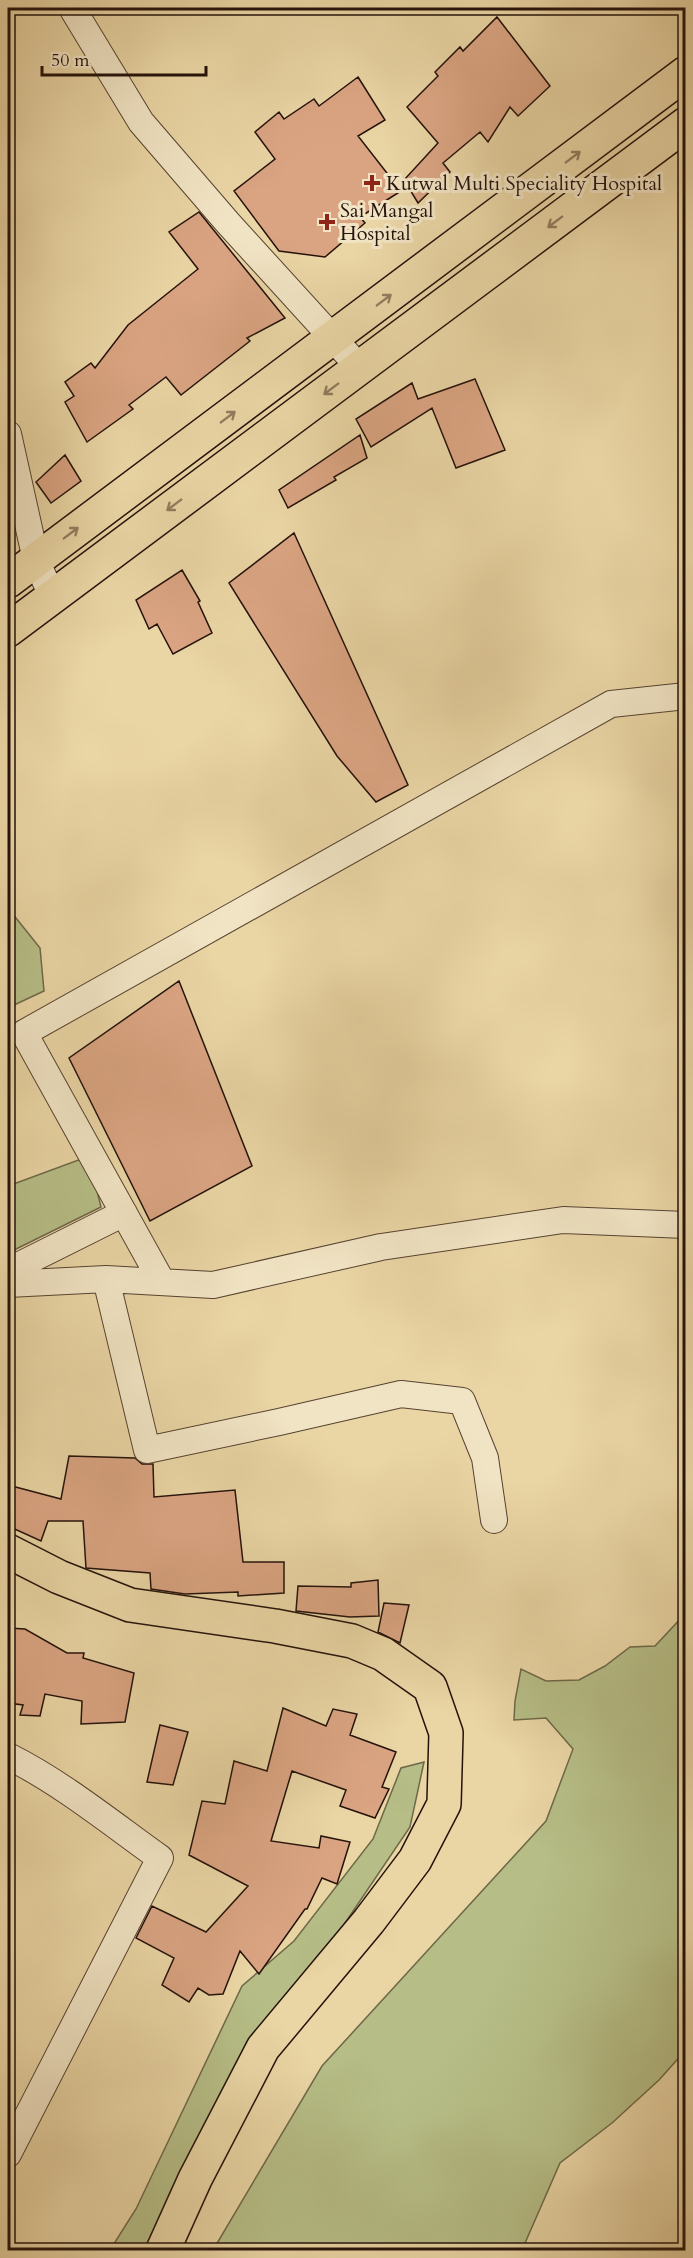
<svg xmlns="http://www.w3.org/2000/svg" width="693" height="2258" font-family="Cardo,serif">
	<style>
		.green { fill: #b6bd86; stroke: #6d6848; stroke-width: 1.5 }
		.building { fill: #daa482; stroke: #24120b; stroke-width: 1.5 }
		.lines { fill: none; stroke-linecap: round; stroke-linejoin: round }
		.street-casing { stroke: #564331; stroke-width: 28 }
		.primary-casing { stroke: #24120b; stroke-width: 36 }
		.street { stroke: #f1e4c4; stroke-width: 26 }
		.primary { stroke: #ead5a4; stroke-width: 33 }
		.oneway { stroke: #917d5f }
		.poi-dot { fill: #8f2418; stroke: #f1e4c4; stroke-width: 2 }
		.labels { text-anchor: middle; stroke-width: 6; stroke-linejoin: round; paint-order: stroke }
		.poi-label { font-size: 20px; fill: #24120b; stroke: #f1e4c4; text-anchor: start }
	</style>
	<rect width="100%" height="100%" fill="#ead5a4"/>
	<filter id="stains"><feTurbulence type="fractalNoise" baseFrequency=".00333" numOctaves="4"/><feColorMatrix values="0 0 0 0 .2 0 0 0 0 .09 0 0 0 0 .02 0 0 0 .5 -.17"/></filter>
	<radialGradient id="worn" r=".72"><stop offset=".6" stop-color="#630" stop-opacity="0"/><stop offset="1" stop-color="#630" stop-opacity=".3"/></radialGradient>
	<!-- green -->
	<path class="green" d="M 8,908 L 40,948 L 44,991 L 12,1006 L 8,998 Z
		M 92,1155 L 95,1183 L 101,1207 L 8,1253 L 8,1186 Z
		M 685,1614 L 685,2051 L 659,2080 L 612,2123 L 560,2163 L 522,2250 L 213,2250 L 322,2066 L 546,1821 L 573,1749 L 546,1718 L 514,1720 L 515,1701 L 521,1669 L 546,1681 L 579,1680 L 605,1666 L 630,1647 L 655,1646 Z
		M 424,1762 L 410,1827 L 343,1926 L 278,2007 L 162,2250 L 110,2250 L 136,2209 L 242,1986 L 294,1941 L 373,1839 L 401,1768 Z"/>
	<!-- building -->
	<path class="building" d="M 497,17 L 550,86 L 518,116 L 510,107 L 488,142 L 480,132 L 443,163 L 450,172 L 418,203 L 404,180 L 438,143 L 407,107 L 438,76 L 435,72 L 460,47 L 463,51 Z
		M 358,77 L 385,120 L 358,136 L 401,191 L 360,217 L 365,223 L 325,257 L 279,251 L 234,191 L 275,159 L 255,132 L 279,112 L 284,119 L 314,99 L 319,106 Z
		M 199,212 L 285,318 L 247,338 L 250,341 L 181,395 L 166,377 L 129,405 L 133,409 L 87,442 L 65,402 L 74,396 L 65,382 L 91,363 L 95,368 L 128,325 L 198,269 L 169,232 Z
		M 475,379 L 505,450 L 456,468 L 432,408 L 371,447 L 356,419 L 412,383 L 418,399 Z
		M 360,435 L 367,458 L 334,477 L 336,480 L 288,508 L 279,490 Z
		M 65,455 L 81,481 L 51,503 L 36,482 Z
		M 294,533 L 408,785 L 376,802 L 337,756 L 229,583 Z
		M 182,570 L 200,601 L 198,602 L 212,633 L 173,654 L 157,624 L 149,629 L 136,600 Z
		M 179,981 L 252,1166 L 150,1221 L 69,1058 Z
		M 69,1456 L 135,1458 L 142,1464 L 153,1464 L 154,1497 L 235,1490 L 243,1562 L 284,1562 L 284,1593 L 238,1596 L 238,1592 L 185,1594 L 151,1589 L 150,1573 L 86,1568 L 83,1521 L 48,1521 L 41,1541 L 8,1526 L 8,1485 L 61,1499 Z
		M 378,1580 L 379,1616 L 350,1617 L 296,1611 L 298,1586 L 351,1587 L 351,1583 Z
		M 384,1603 L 409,1605 L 400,1643 L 378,1632 Z
		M 8,1628 L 25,1629 L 67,1653 L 84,1653 L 83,1658 L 134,1673 L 125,1722 L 81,1724 L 82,1701 L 45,1694 L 40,1716 L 20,1715 L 23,1705 L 8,1703 Z
		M 283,1708 L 326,1726 L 333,1709 L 357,1714 L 350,1735 L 396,1752 L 382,1787 L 389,1789 L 375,1818 L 340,1806 L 346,1790 L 292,1771 L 271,1841 L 319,1848 L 321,1836 L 350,1842 L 337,1884 L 322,1878 L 307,1909 L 305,1909 L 259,1974 L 240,1951 L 223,1994 L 209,1995 L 198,1988 L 189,2002 L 162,1985 L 174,1958 L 136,1938 L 152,1906 L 206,1932 L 248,1886 L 189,1855 L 202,1801 L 225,1804 L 234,1761 L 267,1771 Z
		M 160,1725 L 188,1732 L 173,1785 L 147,1782 Z"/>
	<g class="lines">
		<!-- street casing -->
		<g class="street-casing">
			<path id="street" d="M 72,8 L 141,122 L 228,223 L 360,368
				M 8,434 L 36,560 L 52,596
				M 8,1271 L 124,1213
				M 106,1279 L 147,1450 L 279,1422 L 401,1394 L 462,1401 L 485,1458 L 494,1520
				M 162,1282 L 24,1033 L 611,704 L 686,696
				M 8,1284 L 106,1279 L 213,1285 L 381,1247 L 563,1220 L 686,1225
				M 8,1756 C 62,1783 111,1823 160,1858 L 8,2154"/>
		</g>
		<!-- primary casing -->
		<g class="primary-casing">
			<path id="primary" d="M 8,581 L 686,73
				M 8,630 L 686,124
				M 8,1551 L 59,1577 L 130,1605 L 275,1626 L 352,1641 L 383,1654 L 430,1687 L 446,1733 L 444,1804 L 415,1860 L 369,1921 L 263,2048 L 195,2179 L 163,2250"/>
		</g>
		<!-- street -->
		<use href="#street" class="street"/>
		<!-- primary -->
		<use href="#primary" class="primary"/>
	</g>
	<!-- one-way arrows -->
	<defs><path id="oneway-shaft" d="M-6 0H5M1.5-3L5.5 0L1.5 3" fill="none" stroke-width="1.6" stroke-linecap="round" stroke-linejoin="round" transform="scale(1.5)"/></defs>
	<g class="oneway">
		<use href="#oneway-shaft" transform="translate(573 157) rotate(-37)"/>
		<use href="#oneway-shaft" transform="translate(555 222) rotate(143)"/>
		<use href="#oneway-shaft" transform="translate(384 300) rotate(-37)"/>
		<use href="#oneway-shaft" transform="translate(331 389) rotate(143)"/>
		<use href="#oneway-shaft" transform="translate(228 417) rotate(-37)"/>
		<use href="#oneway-shaft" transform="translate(174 505) rotate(143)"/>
		<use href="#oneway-shaft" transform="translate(71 533) rotate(-37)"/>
	</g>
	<!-- markers -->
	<g class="poi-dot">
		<path d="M369 174h6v6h6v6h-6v6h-6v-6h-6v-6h6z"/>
		<path d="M324 213h6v6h6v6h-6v6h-6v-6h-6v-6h6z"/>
	</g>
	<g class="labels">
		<!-- poi labels -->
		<g class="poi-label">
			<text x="386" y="190">Kutwal Multi Speciality Hospital</text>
			<text x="340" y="217">Sai Mangal<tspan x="340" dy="23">Hospital</tspan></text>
		</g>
	</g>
	<!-- margin -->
	<rect width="693" height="2258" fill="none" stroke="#ead5a4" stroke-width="30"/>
	<rect x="9" y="9" width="675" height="2240" fill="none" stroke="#24120b" stroke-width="3"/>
	<rect x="15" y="15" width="663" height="2228" fill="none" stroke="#24120b" stroke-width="1.5"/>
	<!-- scale -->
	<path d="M42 66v9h164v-9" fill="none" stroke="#24120b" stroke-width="3"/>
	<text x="51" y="66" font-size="18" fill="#24120b" stroke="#f1e4c4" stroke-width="4.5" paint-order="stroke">50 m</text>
	<rect width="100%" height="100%" filter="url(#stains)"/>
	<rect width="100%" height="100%" fill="url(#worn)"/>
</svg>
